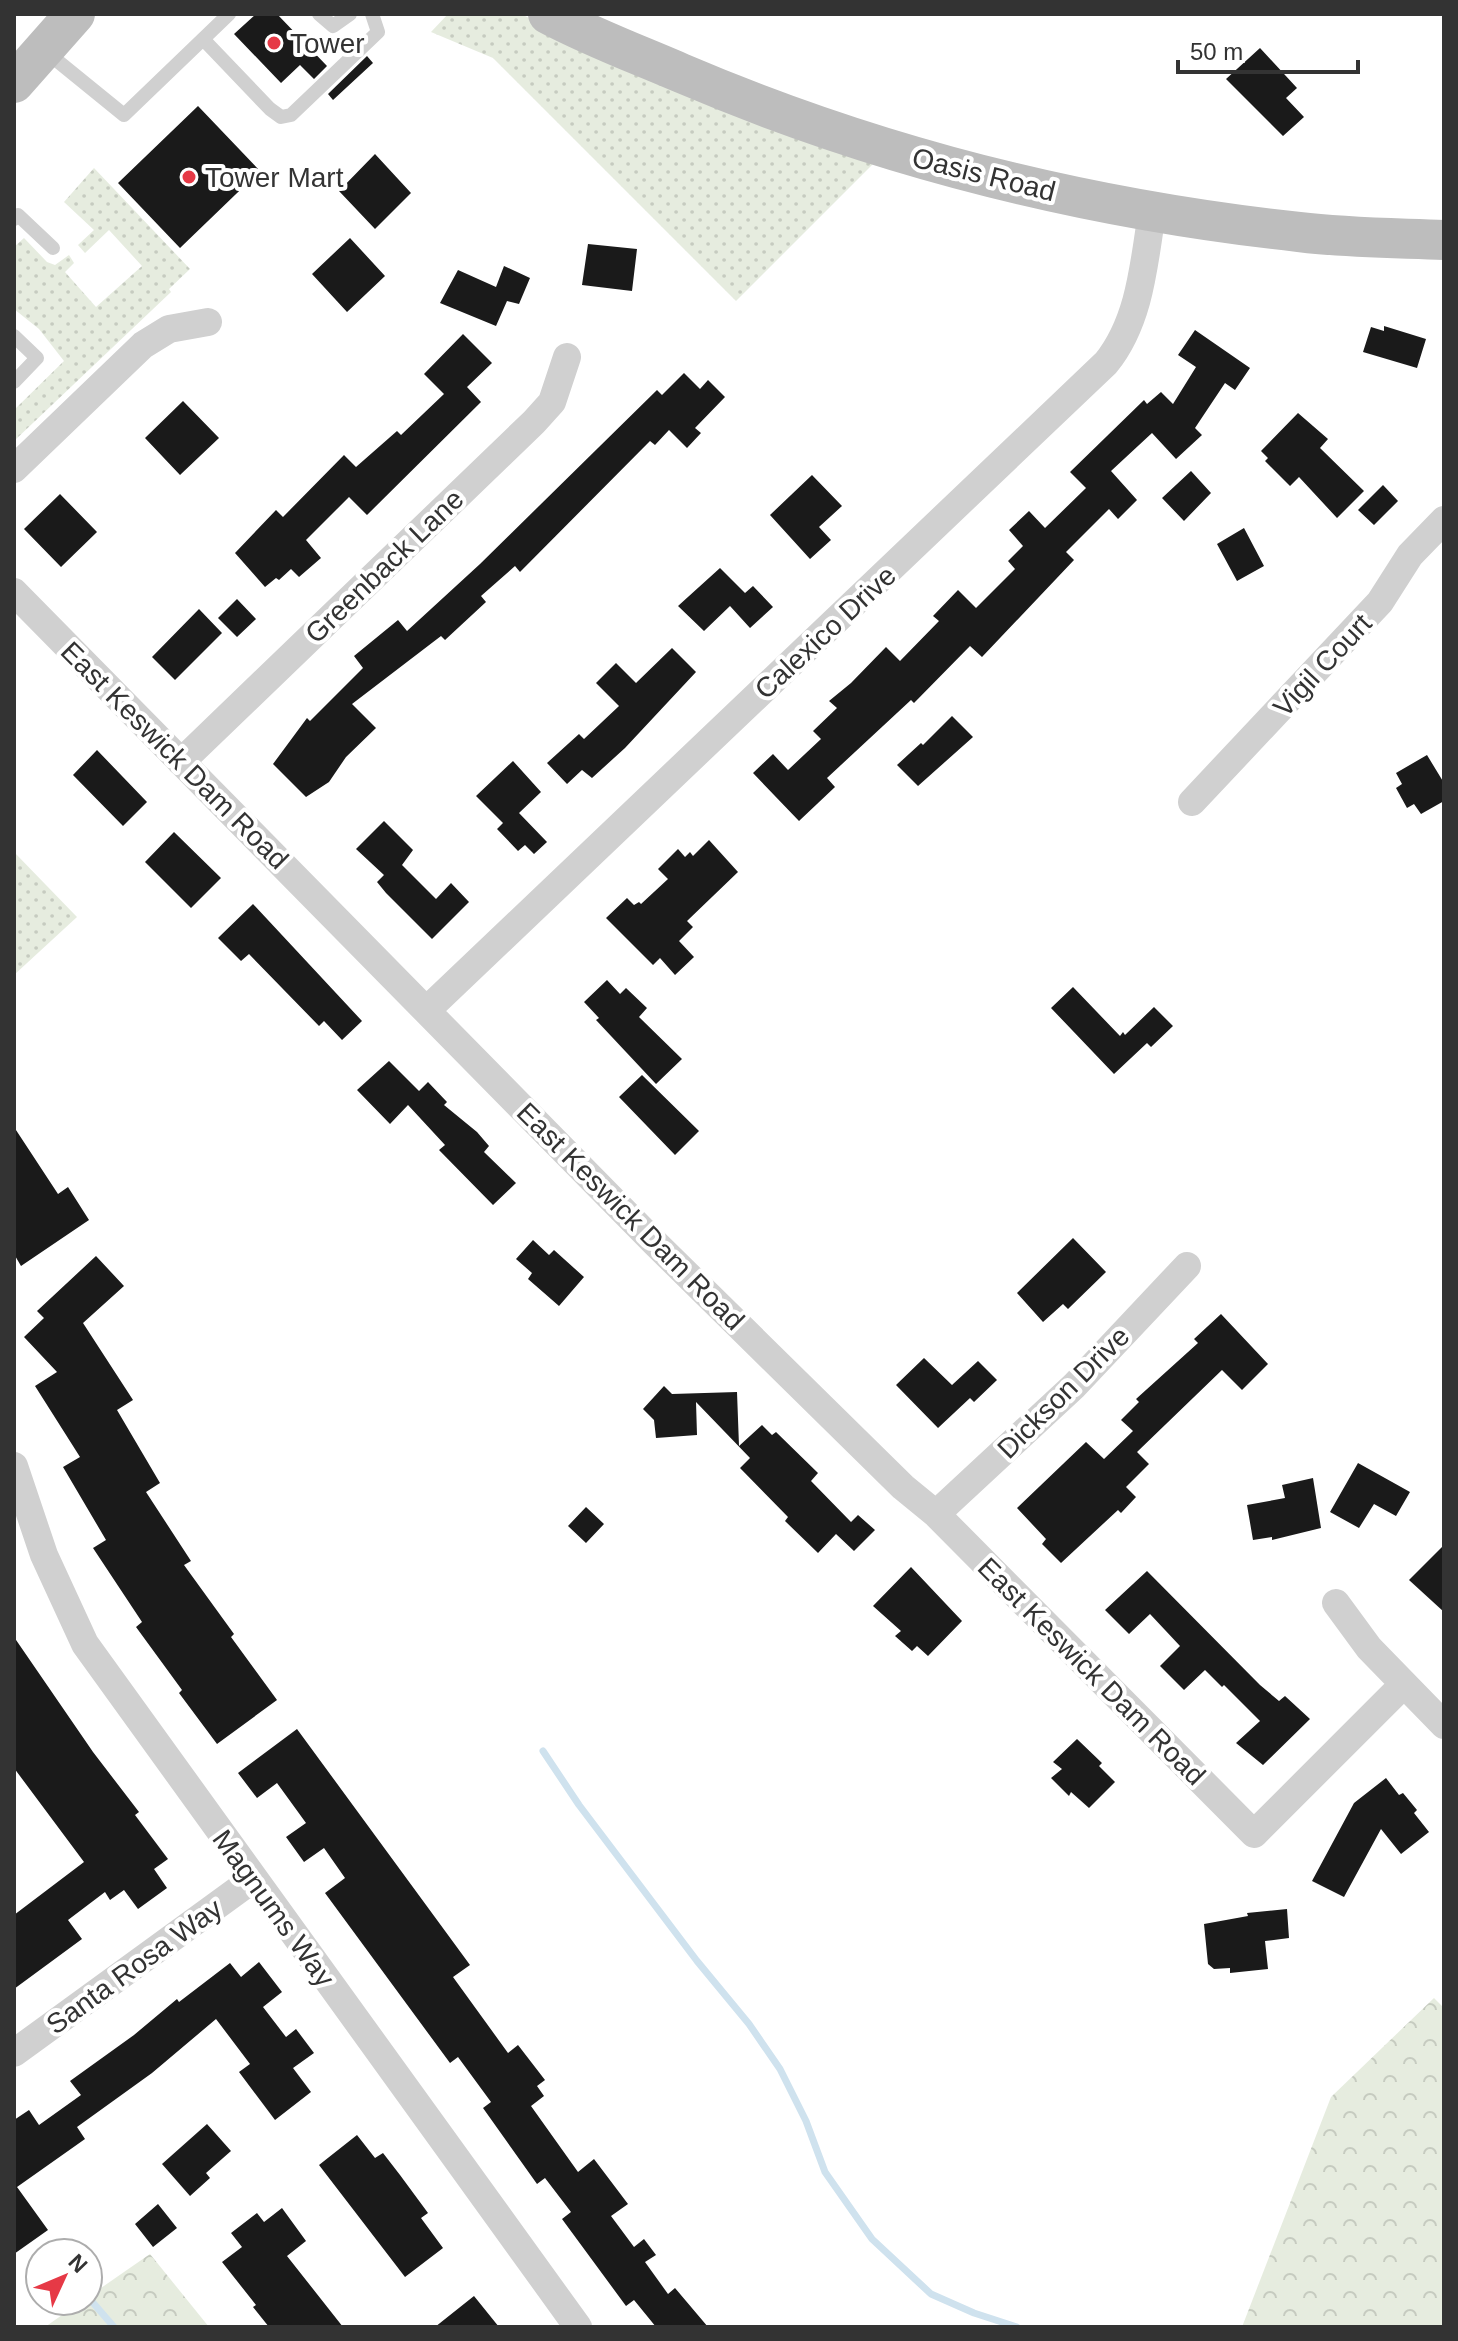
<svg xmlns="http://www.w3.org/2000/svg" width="1458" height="2341" font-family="Helvetica,sans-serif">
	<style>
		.grass { fill: url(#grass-dots) }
		.forest { fill: url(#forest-crowns) }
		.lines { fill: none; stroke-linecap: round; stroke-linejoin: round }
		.stream { stroke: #cfe2ee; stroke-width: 7 }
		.building { fill: #1a1a1a }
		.service { stroke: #d0d0d0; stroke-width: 14 }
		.minor { stroke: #d0d0d0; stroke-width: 28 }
		.secondary { stroke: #bdbdbd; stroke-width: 40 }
		.poi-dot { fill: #e63946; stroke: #fff; stroke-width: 3 }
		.labels { text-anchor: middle; stroke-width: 8; stroke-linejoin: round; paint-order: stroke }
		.poi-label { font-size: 28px; fill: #333; stroke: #fff; text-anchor: start }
		.street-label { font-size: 28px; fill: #333; stroke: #fff }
	</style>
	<defs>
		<pattern id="grass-dots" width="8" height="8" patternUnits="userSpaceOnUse" patternTransform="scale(2)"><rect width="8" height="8" fill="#e6ecdf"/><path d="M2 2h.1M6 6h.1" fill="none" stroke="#c6cbc0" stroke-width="1.8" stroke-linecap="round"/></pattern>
		<pattern id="forest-crowns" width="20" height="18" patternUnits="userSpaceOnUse" patternTransform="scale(2)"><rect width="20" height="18" fill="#e6ecdf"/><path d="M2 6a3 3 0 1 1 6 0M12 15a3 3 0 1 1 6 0" fill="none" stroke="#c6cbc0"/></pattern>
	</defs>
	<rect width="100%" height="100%" fill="#fff"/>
	<!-- grass -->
	<path class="grass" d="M 448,14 L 521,14 L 590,48 L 876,161 L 736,301 L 493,58 L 431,32 Z
		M 94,168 L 190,269 L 169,289 L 171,292 L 14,441 L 14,410 L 64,361 L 39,329 L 14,309 L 14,247 L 24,238 L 47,262 L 55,265 L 69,255 L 74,263 L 65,272 L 96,307 L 142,266 L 109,230 L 85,253 L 78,245 L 94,230 L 64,202 Z
		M 14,852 L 77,917 L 14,975 Z"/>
	<!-- forest -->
	<path class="forest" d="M 1434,1998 L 1444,2008 L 1444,2327 L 1242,2327 L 1331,2097 Z
		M 150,2254 L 209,2327 L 45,2327 L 82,2301 L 88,2301 L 88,2297 Z"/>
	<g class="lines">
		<!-- stream -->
		<path class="stream" d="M 543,1751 L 579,1805 L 697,1961 L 749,2024 L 780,2069 L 806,2121 L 825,2172 L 872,2239 L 931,2294 L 974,2313 L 1017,2327
			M 88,2297 L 114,2327"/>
	</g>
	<!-- building -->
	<path class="building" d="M 256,14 L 277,14 L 327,66 L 314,79 L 300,65 L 281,83 L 234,34 Z
		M 1260,48 L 1297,88 L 1286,98 L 1304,117 L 1283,136 L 1226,79 Z
		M 367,56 L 373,63 L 333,100 L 328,94 Z
		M 198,106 L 260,171 L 180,248 L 118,183 Z
		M 375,154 L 411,193 L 375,229 L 339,191 Z
		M 350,238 L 385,276 L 347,312 L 312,274 Z
		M 588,244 L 637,249 L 632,291 L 582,285 Z
		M 504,266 L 530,278 L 519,304 L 507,301 L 496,326 L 440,303 L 458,270 L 496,287 Z
		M 1384,326 L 1426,339 L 1417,368 L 1363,352 L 1371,327 L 1384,331 Z
		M 1195,330 L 1250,368 L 1235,390 L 1225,383 L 1195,428 L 1202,435 L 1176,459 L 1152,433 L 1111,471 L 1137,500 L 1118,519 L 1109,509 L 1066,552 L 1074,560 L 982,657 L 970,646 L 914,703 L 911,700 L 827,778 L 835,787 L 799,821 L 753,773 L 773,754 L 788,770 L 821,739 L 813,731 L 837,708 L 829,701 L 851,683 L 886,647 L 900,661 L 939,621 L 933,616 L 958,590 L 976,608 L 1015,569 L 1008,561 L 1023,546 L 1009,530 L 1029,511 L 1045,528 L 1086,488 L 1070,472 L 1144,400 L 1147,404 L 1161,392 L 1173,404 L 1196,367 L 1178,355 Z
		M 463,334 L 492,363 L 467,387 L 481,402 L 367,515 L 349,497 L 306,540 L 321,558 L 299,577 L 291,569 L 279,580 L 276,578 L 265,587 L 235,553 L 276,510 L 283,517 L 344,455 L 356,467 L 397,431 L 401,435 L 444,394 L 424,374 Z
		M 684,373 L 700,389 L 708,380 L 725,397 L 695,428 L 701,433 L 687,448 L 669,430 L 655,445 L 650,441 L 520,572 L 515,566 L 481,596 L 486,602 L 445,640 L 441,636 L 352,704 L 376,728 L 346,757 L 329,782 L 306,797 L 273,764 L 307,718 L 310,721 L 363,668 L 354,656 L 398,620 L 407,631 L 480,564 L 657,390 L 662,395 Z
		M 183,401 L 219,438 L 180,475 L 145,438 Z
		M 1298,413 L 1328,439 L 1320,448 L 1364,491 L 1337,518 L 1299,477 L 1290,486 L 1265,461 L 1268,458 L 1261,451 Z
		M 1191,471 L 1211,493 L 1184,521 L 1162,498 Z
		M 812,475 L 842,506 L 819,527 L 831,540 L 810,559 L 770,515 Z
		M 1383,485 L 1398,501 L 1374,525 L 1358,510 Z
		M 60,494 L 97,532 L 61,567 L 24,529 Z
		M 1244,528 L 1264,566 L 1237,581 L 1217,544 Z
		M 720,568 L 745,593 L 753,586 L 773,607 L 750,628 L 730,606 L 704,631 L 678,606 Z
		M 237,599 L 256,619 L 237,637 L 218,618 Z
		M 199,609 L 222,633 L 175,680 L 152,657 Z
		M 672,648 L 696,672 L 625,748 L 592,778 L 582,770 L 567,784 L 547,763 L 579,734 L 584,739 L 619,706 L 596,683 L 616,663 L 636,683 Z
		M 952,716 L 973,737 L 918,786 L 897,765 L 921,743 L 923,745 Z
		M 97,750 L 147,802 L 123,826 L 73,775 Z
		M 1427,755 L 1444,783 L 1444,801 L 1421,814 L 1414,804 L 1407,808 L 1396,788 L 1402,784 L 1396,773 Z
		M 513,761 L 541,792 L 519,813 L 547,842 L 534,854 L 525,845 L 518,851 L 497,829 L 503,823 L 476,796 Z
		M 384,821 L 413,850 L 402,865 L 436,899 L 451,883 L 469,902 L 432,939 L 386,893 L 377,882 L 384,875 L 356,849 Z
		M 174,832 L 221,878 L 191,908 L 145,862 Z
		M 709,840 L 738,872 L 687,921 L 693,927 L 679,941 L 694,957 L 675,975 L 660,958 L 653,965 L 606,918 L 627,898 L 634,905 L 639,902 L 641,904 L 668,879 L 658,869 L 678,849 L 685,857 L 690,852 L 693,856 Z
		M 253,904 L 362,1021 L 342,1040 L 324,1021 L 319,1026 L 249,954 L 241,961 L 218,938 Z
		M 607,980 L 620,994 L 626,988 L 647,1008 L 639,1017 L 682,1059 L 656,1084 L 596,1020 L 599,1018 L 584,1002 Z
		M 1073,987 L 1120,1036 L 1123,1032 L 1125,1035 L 1154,1007 L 1173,1026 L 1151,1047 L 1147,1043 L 1114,1074 L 1051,1008 Z
		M 389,1061 L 419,1091 L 428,1082 L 447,1102 L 444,1105 L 477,1132 L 489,1146 L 484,1152 L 516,1183 L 493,1205 L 439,1150 L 445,1145 L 408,1105 L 390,1124 L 357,1090 Z
		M 642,1075 L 699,1131 L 675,1155 L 619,1097 Z
		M 14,1127 L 58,1194 L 68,1187 L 89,1220 L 21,1266 L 14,1254 Z
		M 1073,1238 L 1106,1272 L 1068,1309 L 1063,1304 L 1043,1322 L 1017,1293 Z
		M 533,1240 L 549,1255 L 554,1250 L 584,1277 L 559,1306 L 528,1279 L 532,1273 L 516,1259 Z
		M 96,1256 L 124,1286 L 83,1323 L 133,1400 L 117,1410 L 160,1483 L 146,1492 L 191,1561 L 184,1565 L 234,1634 L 231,1637 L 277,1700 L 217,1744 L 179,1693 L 182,1690 L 136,1627 L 142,1622 L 93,1548 L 106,1540 L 63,1467 L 80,1457 L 35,1386 L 57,1372 L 24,1337 L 44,1318 L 37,1311 Z
		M 1221,1314 L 1268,1364 L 1242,1390 L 1222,1370 L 1137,1452 L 1149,1464 L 1126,1487 L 1136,1497 L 1121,1513 L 1118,1510 L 1061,1563 L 1042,1544 L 1046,1539 L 1017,1508 L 1086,1442 L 1104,1459 L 1133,1431 L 1121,1420 L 1139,1402 L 1136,1399 L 1198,1343 L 1194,1339 Z
		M 924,1358 L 952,1385 L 978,1361 L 997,1380 L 974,1402 L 970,1398 L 938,1428 L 896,1385 Z
		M 664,1386 L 672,1394 L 737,1392 L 739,1446 L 762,1425 L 772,1435 L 776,1432 L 818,1473 L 811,1481 L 851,1522 L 858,1515 L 875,1530 L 854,1551 L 836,1534 L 818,1553 L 785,1521 L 788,1517 L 740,1468 L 750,1458 L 696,1402 L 697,1435 L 656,1438 L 654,1420 L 643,1409 Z
		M 1358,1463 L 1410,1492 L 1396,1516 L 1374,1504 L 1359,1528 L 1330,1512 Z
		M 1313,1478 L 1321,1528 L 1272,1540 L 1272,1537 L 1253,1540 L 1247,1505 L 1285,1498 L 1282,1485 Z
		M 586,1507 L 604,1524 L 586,1543 L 568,1526 Z
		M 1444,1545 L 1444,1612 L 1409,1580 Z
		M 911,1567 L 962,1621 L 928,1656 L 917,1646 L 912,1651 L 895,1636 L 901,1631 L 873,1606 Z
		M 1147,1571 L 1260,1685 L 1279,1701 L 1285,1696 L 1310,1719 L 1263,1765 L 1236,1743 L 1260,1721 L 1224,1685 L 1222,1687 L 1205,1670 L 1184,1690 L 1160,1666 L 1180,1646 L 1150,1614 L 1129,1634 L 1105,1610 Z
		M 14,1637 L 93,1752 L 139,1812 L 135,1815 L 168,1859 L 154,1869 L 167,1888 L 138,1909 L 124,1890 L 110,1900 L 105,1892 L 68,1920 L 82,1939 L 14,1989 L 14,1915 L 84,1862 L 14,1768 Z
		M 297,1729 L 470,1965 L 453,1977 L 508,2053 L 518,2045 L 545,2080 L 537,2086 L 544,2096 L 531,2106 L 578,2172 L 594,2159 L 628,2204 L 611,2216 L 634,2247 L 644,2239 L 656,2255 L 645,2262 L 668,2294 L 675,2288 L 708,2327 L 656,2327 L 634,2300 L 626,2306 L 562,2219 L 571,2212 L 545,2178 L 537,2184 L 483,2108 L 491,2102 L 458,2057 L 450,2063 L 325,1893 L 345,1878 L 324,1848 L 304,1862 L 286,1837 L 306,1823 L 277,1783 L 257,1798 L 238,1773 Z
		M 1077,1739 L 1102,1763 L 1099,1766 L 1115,1782 L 1089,1808 L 1071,1792 L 1069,1796 L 1051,1778 L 1062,1769 L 1053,1762 Z
		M 1386,1778 L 1399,1795 L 1403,1793 L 1417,1810 L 1414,1813 L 1429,1832 L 1401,1854 L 1381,1829 L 1344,1897 L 1312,1881 L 1354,1803 Z
		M 1287,1909 L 1289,1938 L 1265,1941 L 1268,1969 L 1230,1973 L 1230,1968 L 1214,1969 L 1208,1964 L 1204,1924 L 1248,1916 L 1247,1913 Z
		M 259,1962 L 282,1992 L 263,2007 L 286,2037 L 296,2029 L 314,2053 L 293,2068 L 311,2092 L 275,2120 L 239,2072 L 250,2064 L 216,2019 L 152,2073 L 77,2127 L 85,2139 L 17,2187 L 48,2230 L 14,2254 L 14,2120 L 29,2110 L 39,2125 L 81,2095 L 70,2081 L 134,2035 L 177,1999 L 179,2002 L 230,1963 L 241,1977 Z
		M 207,2124 L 231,2151 L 206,2173 L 210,2178 L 190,2196 L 162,2164 Z
		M 357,2135 L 375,2158 L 383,2153 L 400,2175 L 428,2213 L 421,2218 L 443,2248 L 405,2277 L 319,2165 Z
		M 158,2204 L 177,2228 L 153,2247 L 135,2224 Z
		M 282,2208 L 306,2241 L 287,2256 L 343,2327 L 269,2327 L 253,2307 L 256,2305 L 222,2262 L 242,2247 L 231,2233 L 257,2213 L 264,2222 Z
		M 474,2296 L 499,2327 L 435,2327 Z"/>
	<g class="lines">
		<!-- service -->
		<path class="service" d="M 319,14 L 333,26 L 350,14
			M 203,39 L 270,109 L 281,117 L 291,115 L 378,32 L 372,14
			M 44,50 L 124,115 L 229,14
			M 14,219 L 18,215 L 53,248
			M 14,336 L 37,358 L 14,382"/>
		<!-- minor -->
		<path class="minor" d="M 14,469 L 143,345 L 169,329 L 208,322
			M 14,592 L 655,1243 L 903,1487 L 936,1514 L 1254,1834 L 1404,1684
			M 181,762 L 534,422 L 552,402 L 567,357
			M 1192,802 L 1380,602 L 1410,555 L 1444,520
			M 427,1010 L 1106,363 C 1140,321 1144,264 1152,212
			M 14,1466 L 44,1555 L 85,1644 L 578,2327
			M 936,1514 L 1074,1386 L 1187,1266
			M 1336,1603 L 1369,1648 L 1444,1725
			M 14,2053 L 253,1879"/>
		<!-- secondary -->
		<path class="secondary" d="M 548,14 C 591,37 637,54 681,73 C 878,157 1086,209 1299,232 C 1347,238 1396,238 1444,240
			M 14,83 L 75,14"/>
	</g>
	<!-- markers -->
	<g class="poi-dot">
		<circle cx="274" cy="43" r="8"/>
		<circle cx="189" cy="177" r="8"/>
	</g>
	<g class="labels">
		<!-- poi labels -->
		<g class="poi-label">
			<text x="290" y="53">Tower</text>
			<text x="205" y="187">Tower Mart</text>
		</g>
		<!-- street labels -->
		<g class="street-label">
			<text transform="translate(984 174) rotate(14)" y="10">Oasis Road</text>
			<text transform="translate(384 566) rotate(-44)" y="10">Greenback Lane</text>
			<text transform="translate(825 632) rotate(-43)" y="10">Calexico Drive</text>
			<text transform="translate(1322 665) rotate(-47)" y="10">Vigil Court</text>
			<text transform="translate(175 755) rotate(45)" y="10">East Keswick Dam Road</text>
			<text transform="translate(631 1216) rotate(45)" y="10">East Keswick Dam Road</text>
			<text transform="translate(1063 1392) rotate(-45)" y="10">Dickson Drive</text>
			<text transform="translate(1092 1671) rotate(45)" y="10">East Keswick Dam Road</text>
			<text transform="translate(274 1908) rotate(54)" y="10">Magnums Way</text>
			<text transform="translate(134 1966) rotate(-36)" y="10">Santa Rosa Way</text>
		</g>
	</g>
	<!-- border -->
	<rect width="1458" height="2341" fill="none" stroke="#333333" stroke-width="32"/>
	<!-- north arrow -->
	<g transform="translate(64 2277) rotate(46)"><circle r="38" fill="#ffffff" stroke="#adadad" stroke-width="2"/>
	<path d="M0-6L14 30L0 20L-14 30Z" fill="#e63946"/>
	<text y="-12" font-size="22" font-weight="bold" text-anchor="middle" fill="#333333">N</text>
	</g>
	<!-- scale -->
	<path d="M1178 60v12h180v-12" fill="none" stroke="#333333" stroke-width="4"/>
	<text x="1190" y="60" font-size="24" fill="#333333" stroke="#ffffff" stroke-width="6" paint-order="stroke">50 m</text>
</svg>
